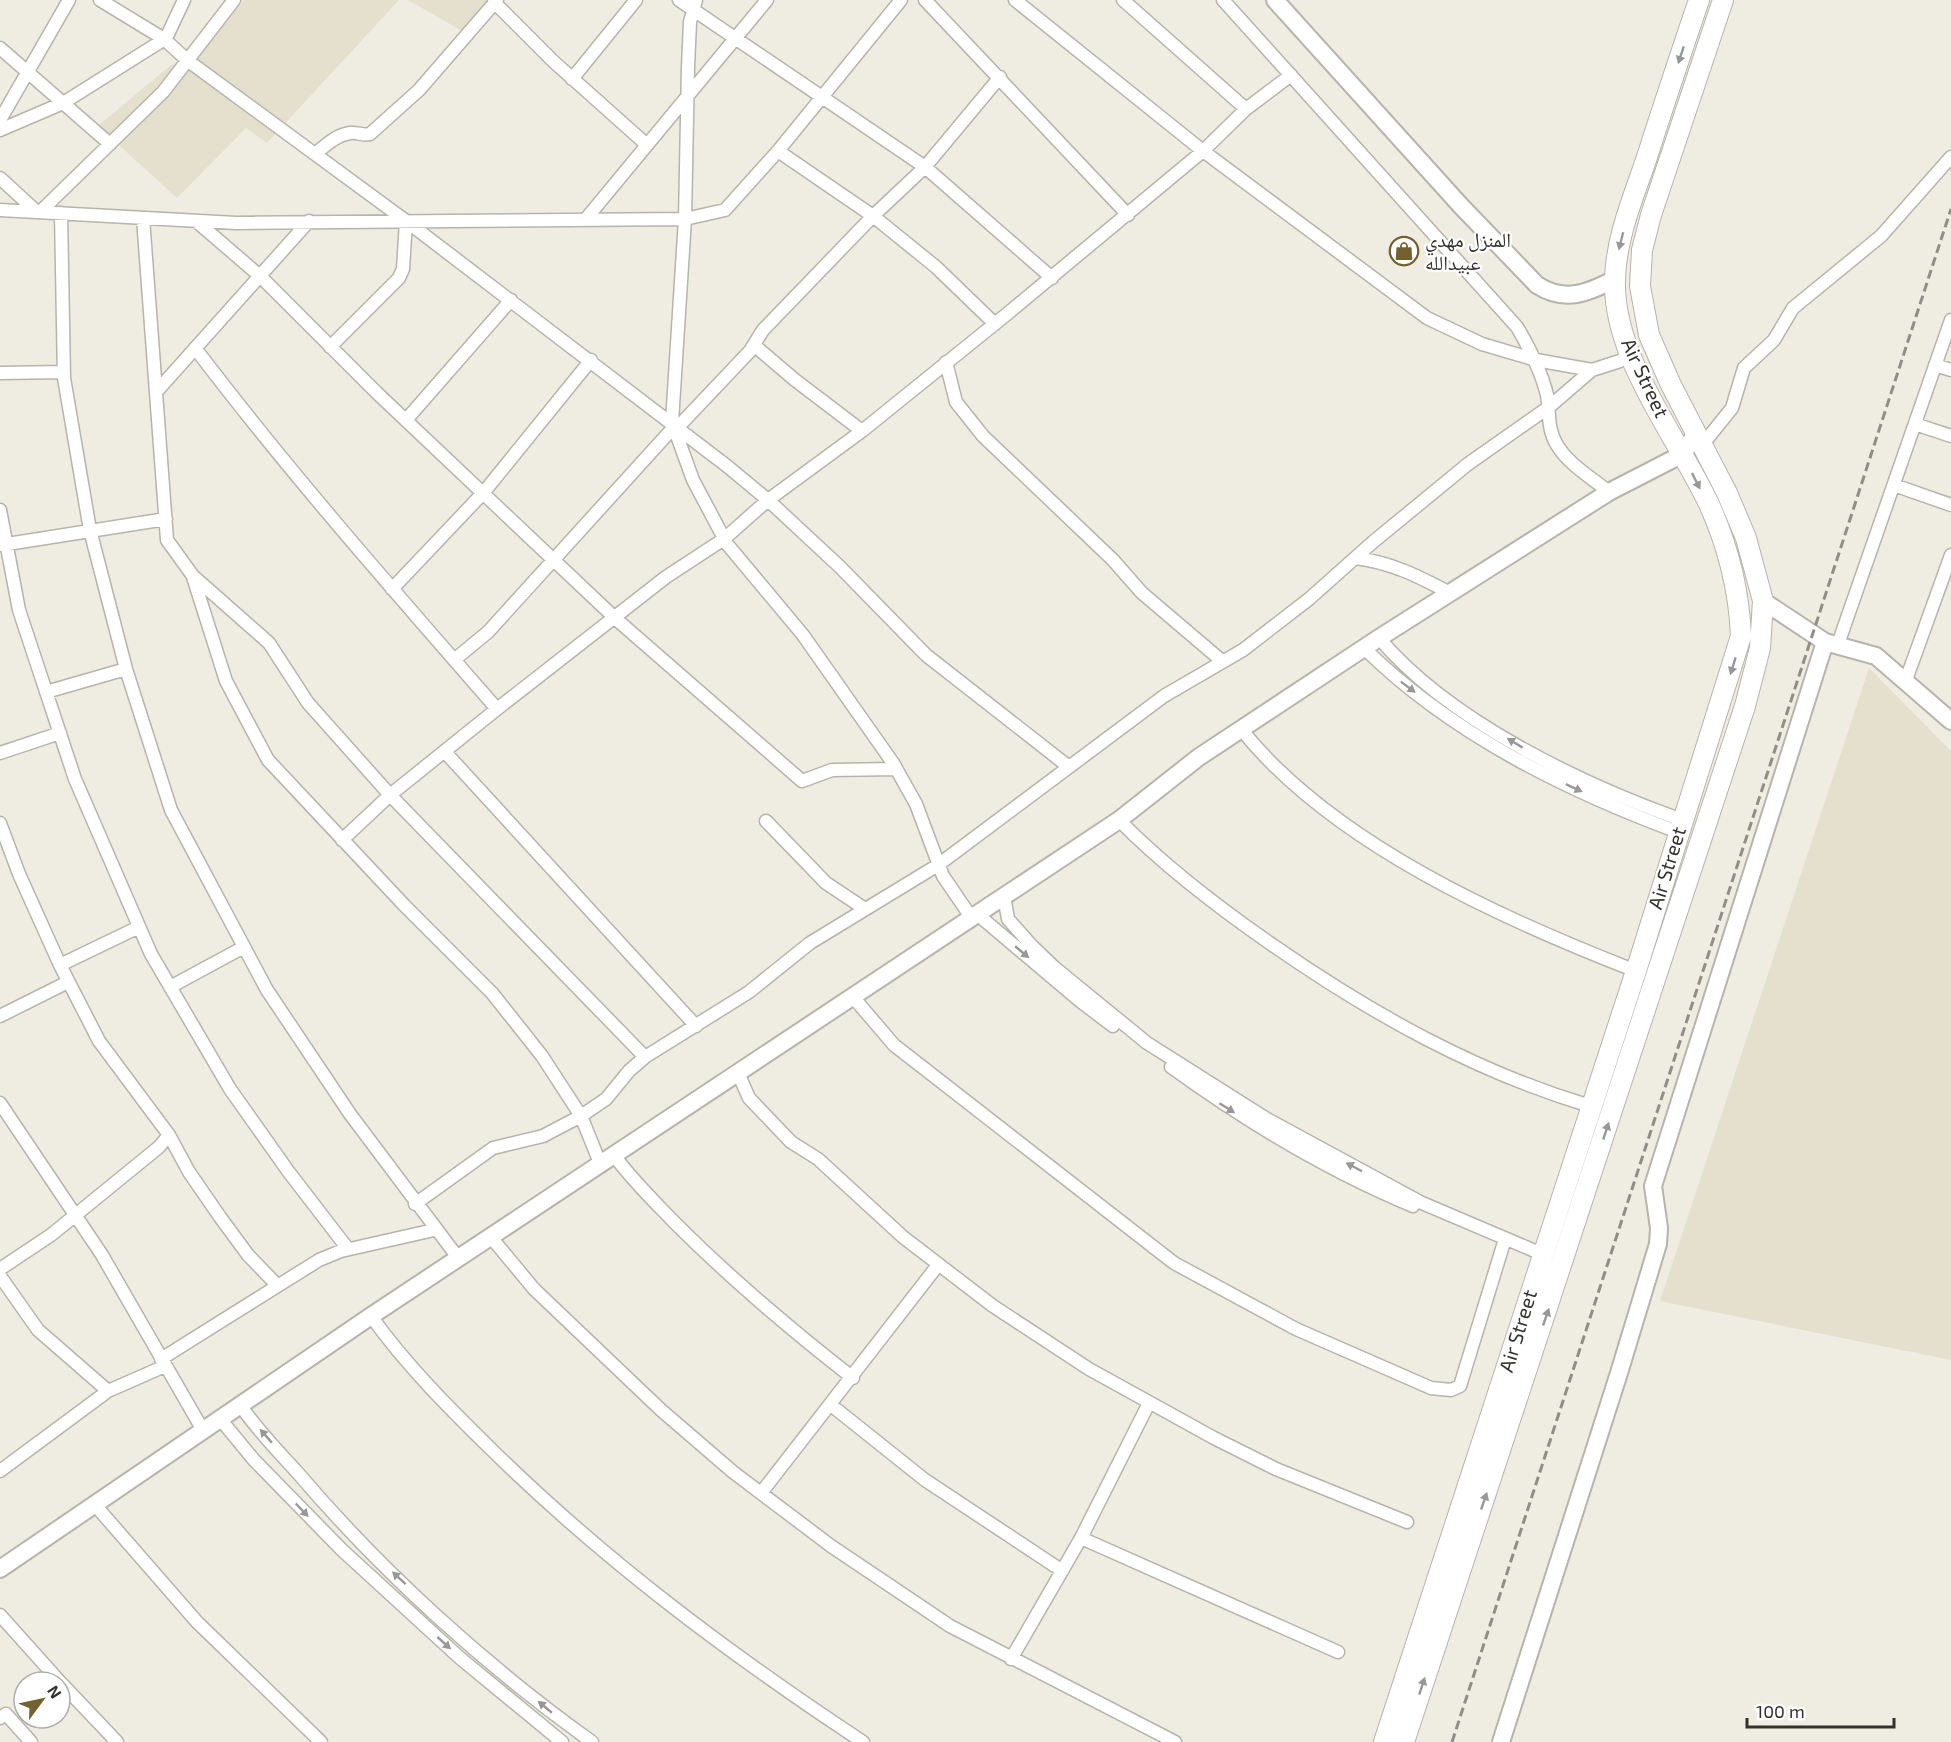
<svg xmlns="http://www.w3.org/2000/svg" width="1951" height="1742" font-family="'Exo 2','Noto Naskh Arabic',sans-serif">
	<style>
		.built { fill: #e5dfce }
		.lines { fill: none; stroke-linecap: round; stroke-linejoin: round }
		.street-casing { stroke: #b7b4ab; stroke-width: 15 }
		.secondary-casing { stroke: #b7b4ab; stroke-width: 20 }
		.primary-casing { stroke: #b7b4ab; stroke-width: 22 }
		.street { stroke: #fff; stroke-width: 12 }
		.secondary { stroke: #fff; stroke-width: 16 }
		.primary { stroke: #fff; stroke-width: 20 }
		.rail { stroke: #908e87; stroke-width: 3; stroke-dasharray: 9 4.5; stroke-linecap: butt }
		.oneway { fill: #989896 }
		.labels { text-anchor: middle; stroke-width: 4.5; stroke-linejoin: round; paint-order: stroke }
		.poi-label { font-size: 20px; fill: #32312d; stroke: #fff; text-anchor: start }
		.street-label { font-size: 20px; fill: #32312d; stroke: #fff }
	</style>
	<rect width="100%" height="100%" fill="#efece2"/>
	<!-- built -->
	<path class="built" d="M 244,0 L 399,0 L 267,143 L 246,128 L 177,198 L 98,126 L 171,65 L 188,63 Z
		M 408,0 L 499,0 L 469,35 Z
		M 1869,668 L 1951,751 L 1951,1360 L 1660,1301 Z"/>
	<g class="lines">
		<!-- street casing -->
		<g class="street-casing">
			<path id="street" d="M 100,0 L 164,39 L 187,60 L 406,221 L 727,466 L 768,500 L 840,567 L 926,655 L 1069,767
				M 679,0 L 925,167 L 1052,278
				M 696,0 L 690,22 L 688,67 L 685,219 L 672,422 L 693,480 L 727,544 L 803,635 L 893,763 L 916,804 L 943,876 L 971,917
				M 925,0 L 1128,215
				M 1015,0 L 1203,151 L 1246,109 L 1291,75
				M 1123,0 L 1246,109
				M 1223,0 L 1517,327 C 1530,349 1541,370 1547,395 C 1550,413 1547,429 1557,445 C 1568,464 1592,478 1609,492
				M 494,2 L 554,62 L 647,145
				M 0,48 L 110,144
				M 572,79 L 636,0
				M 0,120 L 69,0
				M 0,130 L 63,103 L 160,42 L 168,34 L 184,0
				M 778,151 L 873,216 L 936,267 L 995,324
				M 315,154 C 326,145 336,135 350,133 C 358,132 363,136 370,134 L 419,90 L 497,0
				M 0,178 L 37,212
				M 0,210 L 236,223 L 685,219 L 725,210 L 778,151 L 901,0
				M 40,212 L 163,92 L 234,0
				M 61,213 L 64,378 L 90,530 L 126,669 L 171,810 L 267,990 L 350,1114 L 459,1259
				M 143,218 L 167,540 L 193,576 L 269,643 L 308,703 L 390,795 L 645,1057
				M 585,220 L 767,0
				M 196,221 L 260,276 L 377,393 L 616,619 L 802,781 L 832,770 L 896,769
				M 754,345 L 795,380 L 862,431
				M 330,347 L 399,278 L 403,269 L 406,221
				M 195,348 C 290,473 394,591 497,709
				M 946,362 L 956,402 L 983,436 L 1113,560 L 1142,593 L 1222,661
				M 1935,365 L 1951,370
				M 0,373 L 64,372
				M 157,391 L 309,221
				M 406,420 L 511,300
				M 1915,424 L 1951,436
				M 678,427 L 750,351 L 763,330 L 873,216 L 925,167 L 1000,77
				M 1703,444 L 1732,408 L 1744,368 L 1774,340 L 1793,308 L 1881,236 L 1951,157
				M 1894,485 L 1951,505
				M 0,510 L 19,610 L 75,779 L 151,954 L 230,1089 L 288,1171 L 348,1249
				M 1,545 L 166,519
				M 1355,558 C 1390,562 1418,576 1450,593
				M 193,577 L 226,681 L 268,760 L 404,905 L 492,993 L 542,1056 L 581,1116 L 600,1163
				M 392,589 L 484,492 L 591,360
				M 1379,638 C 1449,721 1581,784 1682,820
				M 1837,647 L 1951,320
				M 1364,648 C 1450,733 1565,790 1678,832
				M 454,660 L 488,632 L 674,427
				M 1906,680 L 1951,555
				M 46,692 L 126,669
				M 1241,729 C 1332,843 1502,919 1636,971
				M 445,752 L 696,1026
				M 0,753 L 60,733
				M 1119,820 C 1166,868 1219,908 1274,946 C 1372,1014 1476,1072 1590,1106
				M 766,821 L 826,883 L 865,909
				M 0,823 L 19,874 L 60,965 L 99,1041 L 169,1135 L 189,1172 L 220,1217 L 248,1255 L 276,1284
				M 342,840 L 390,795 L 497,709 L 666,577 L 724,539 L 768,500 L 862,431 L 1007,314 L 1203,151 L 1427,318 L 1482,344 L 1536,360 L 1592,370 L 1620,361 L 1631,353
				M 1004,896 L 1008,919 L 1031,945 L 1055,968 L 1147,1043 L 1267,1119 L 1422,1203 L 1542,1254
				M 977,914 L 1080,1001 L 1113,1026
				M 60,965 L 139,927
				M 170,987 L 244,947
				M 853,997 L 894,1045 L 1174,1263 L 1296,1329 L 1431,1388 L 1451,1390 L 1460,1386 L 1505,1239
				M 0,1016 L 68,982
				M 1171,1067 C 1247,1122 1326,1170 1413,1206
				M 738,1073 L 749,1098 L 791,1142 L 818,1159 L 903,1237 L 993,1306 L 1089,1369 L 1214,1438 L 1276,1469 L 1407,1522
				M 0,1103 L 102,1255 L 204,1432
				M 613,1154 C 631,1179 653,1200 674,1222 C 730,1278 790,1329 853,1378
				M 415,1204 L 493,1148 L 543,1136 L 581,1116 L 606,1099 L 629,1071 L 645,1057 L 749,992 L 810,943 L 938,865 L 1164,696 L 1243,650 L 1309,599 L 1373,542 L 1468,464 L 1549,407 L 1592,370
				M 490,1236 L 534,1289 L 661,1410 L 733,1472 L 831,1546 L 950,1626 L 1175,1742
				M 0,1269 L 51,1235 L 159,1147 L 169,1135
				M 0,1276 L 38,1330 L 108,1391
				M 371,1316 C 406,1365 449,1408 492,1450 C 605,1561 731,1655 863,1742
				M 161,1359 L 319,1260 L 341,1251 L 434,1230
				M 831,1405 L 925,1480 L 1061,1570
				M 241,1406 C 257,1430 278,1451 297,1472 C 382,1572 486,1666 592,1742
				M 221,1420 L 254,1460 L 342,1550 L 460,1658 L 562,1742
				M 0,1471 L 108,1391 L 165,1366
				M 761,1493 L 938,1265
				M 95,1505 L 197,1622 L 321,1742
				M 1081,1538 L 1338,1652
				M 0,1615 L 60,1682
				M 1011,1659 L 1081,1538 L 1149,1403
				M 60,1682 L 117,1742
				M 0,1718 L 6,1714 L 31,1742"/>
		</g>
		<!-- secondary casing -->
		<g class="secondary-casing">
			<path id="secondary" d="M 1275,0 L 1461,206 L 1537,285 C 1565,303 1588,293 1615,279
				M 1763,601 L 1825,642 L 1876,656 L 1951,721
				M 0,1569 L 371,1316 L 1119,820 L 1199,757 L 1379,638 L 1609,492 L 1683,454 L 1696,433
				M 1501,1742 L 1619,1373 L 1658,1244 L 1659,1228 L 1653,1186 L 1825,642"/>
		</g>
		<!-- primary casing -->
		<g class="primary-casing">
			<path id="primary" d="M 1384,1742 L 1636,971 L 1741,636 C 1739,590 1728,546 1709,504 C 1677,436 1612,357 1615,279 C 1616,238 1633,198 1646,160 C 1663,107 1681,53 1699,0
				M 1404,1742 L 1745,706 L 1760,648 L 1763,601 L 1746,538 L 1727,493 L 1671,385 L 1649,335 L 1640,286 L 1642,250 L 1651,215 L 1723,0"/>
		</g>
		<!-- street -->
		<use href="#street" class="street"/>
		<!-- secondary -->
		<use href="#secondary" class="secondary"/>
		<!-- primary -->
		<use href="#primary" class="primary"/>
		<!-- rail -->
		<path class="rail" d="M 1452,1742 L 1951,209"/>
	</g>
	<!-- one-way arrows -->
	<defs><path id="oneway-solid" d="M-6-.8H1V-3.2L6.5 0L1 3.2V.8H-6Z" transform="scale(1.5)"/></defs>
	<g class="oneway">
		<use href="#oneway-solid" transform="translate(1681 55) rotate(108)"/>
		<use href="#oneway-solid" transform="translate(1621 241) rotate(104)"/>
		<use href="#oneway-solid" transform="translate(1696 481) rotate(63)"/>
		<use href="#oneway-solid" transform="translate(1733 666) rotate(107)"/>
		<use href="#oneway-solid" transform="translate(1408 687) rotate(37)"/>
		<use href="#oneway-solid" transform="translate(1515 743) rotate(-149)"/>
		<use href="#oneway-solid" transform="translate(1574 788) rotate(25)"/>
		<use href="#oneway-solid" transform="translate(1022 952) rotate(40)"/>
		<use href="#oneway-solid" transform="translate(1227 1108) rotate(32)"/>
		<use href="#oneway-solid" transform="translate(1606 1131) rotate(-72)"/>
		<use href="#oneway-solid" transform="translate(1354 1167) rotate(-152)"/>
		<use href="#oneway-solid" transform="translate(1546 1317) rotate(-71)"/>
		<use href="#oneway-solid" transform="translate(266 1436) rotate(-131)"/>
		<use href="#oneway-solid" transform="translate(1484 1501) rotate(-71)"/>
		<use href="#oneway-solid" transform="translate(302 1510) rotate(46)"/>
		<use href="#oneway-solid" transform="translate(399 1578) rotate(-137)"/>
		<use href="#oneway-solid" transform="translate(444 1643) rotate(42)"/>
		<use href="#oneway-solid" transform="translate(1422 1686) rotate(-72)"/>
		<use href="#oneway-solid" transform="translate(545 1707) rotate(-140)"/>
	</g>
	<!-- icons -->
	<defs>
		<g id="shop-ring" transform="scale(1.5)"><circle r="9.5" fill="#fff" stroke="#73612f" stroke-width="1.5"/><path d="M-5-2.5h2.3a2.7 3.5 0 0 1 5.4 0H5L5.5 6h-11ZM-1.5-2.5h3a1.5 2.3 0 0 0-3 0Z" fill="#73612f"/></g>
	</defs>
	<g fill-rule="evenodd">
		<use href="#shop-ring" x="1404" y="251"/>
	</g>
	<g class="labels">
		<!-- poi labels -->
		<g class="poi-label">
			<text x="1425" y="247">المنزل مهدي<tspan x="1425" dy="23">عبيدالله</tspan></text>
		</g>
		<!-- street labels -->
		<g class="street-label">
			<text transform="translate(1645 378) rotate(65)" y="7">Air Street</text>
			<text transform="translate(1667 868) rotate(-73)" y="7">Air Street</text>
			<text transform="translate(1518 1331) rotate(-73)" y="7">Air Street</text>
		</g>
	</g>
	<!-- north arrow -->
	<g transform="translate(42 1700) rotate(57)"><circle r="28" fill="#ffffff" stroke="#adadab" stroke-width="1.5"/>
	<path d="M0-4.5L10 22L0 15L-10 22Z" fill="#73612f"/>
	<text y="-9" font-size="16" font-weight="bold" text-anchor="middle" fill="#32312d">N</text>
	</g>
	<!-- scale -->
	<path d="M1747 1718v9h147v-9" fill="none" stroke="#32312d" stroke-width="3"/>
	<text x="1756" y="1718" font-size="18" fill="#32312d" stroke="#ffffff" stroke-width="4.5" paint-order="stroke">100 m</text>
</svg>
